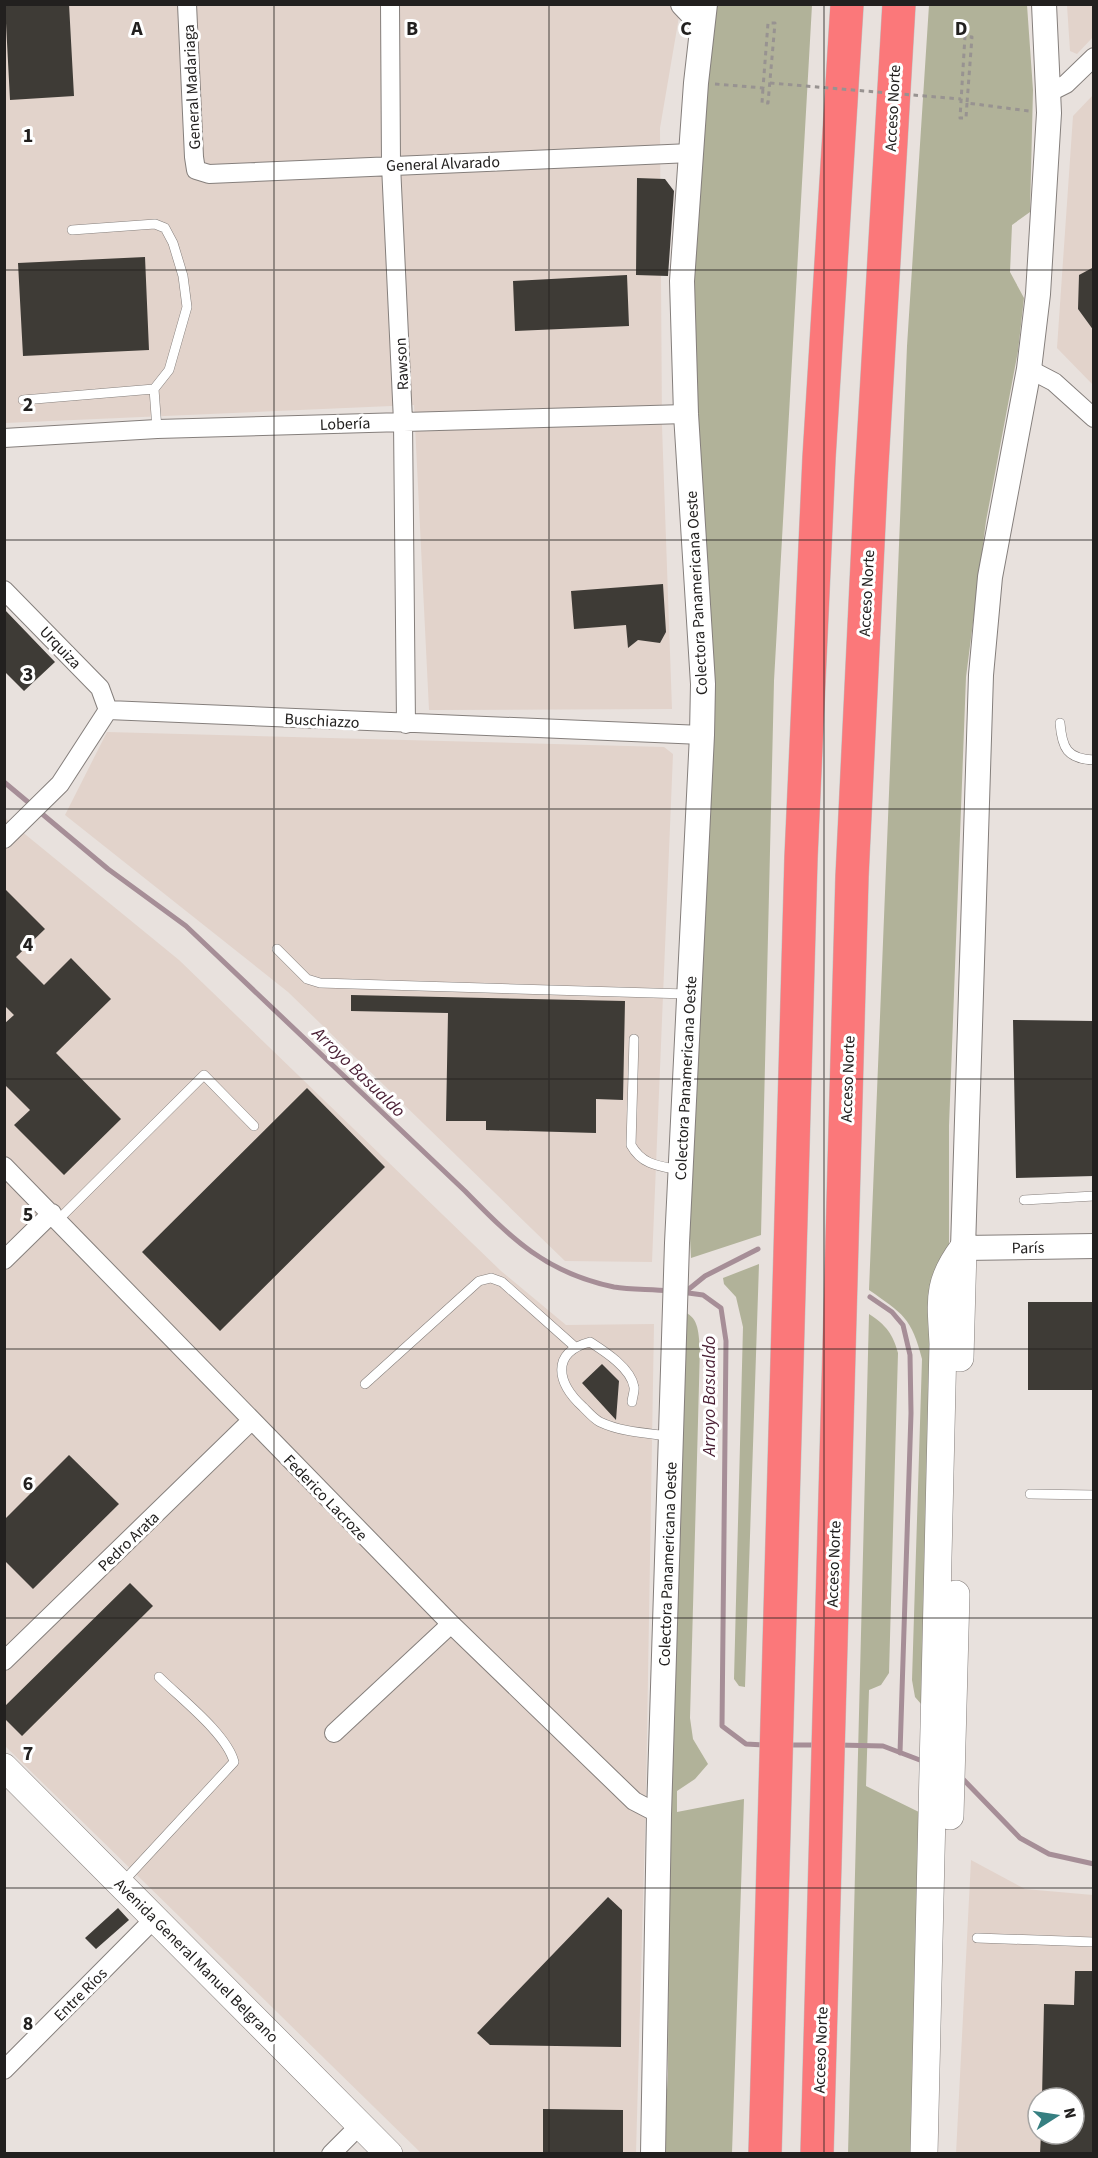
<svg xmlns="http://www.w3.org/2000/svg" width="1098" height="2158" font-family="'Source Sans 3',sans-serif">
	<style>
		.built { fill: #e2d3cb; fill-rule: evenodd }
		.green { fill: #b1b299 }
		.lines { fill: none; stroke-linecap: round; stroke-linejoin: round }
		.stream { stroke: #a68e97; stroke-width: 5 }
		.building { fill: #3e3b36 }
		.service-casing { stroke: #857f7c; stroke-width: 10 }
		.minor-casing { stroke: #857f7c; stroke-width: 20 }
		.tertiary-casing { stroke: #857f7c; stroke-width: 26 }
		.secondary-casing { stroke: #857f7c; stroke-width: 28 }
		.motorway-casing { stroke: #c1c1c0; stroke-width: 34 }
		.path { stroke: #989391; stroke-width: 3; stroke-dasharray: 4.5 4.5; stroke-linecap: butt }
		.service { stroke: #fff; stroke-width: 9 }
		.minor { stroke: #fff; stroke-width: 18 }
		.tertiary { stroke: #fff; stroke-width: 24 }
		.secondary { stroke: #fff; stroke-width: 27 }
		.motorway { stroke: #fb787a; stroke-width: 33 }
		.path-bridge { stroke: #989391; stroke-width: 3; stroke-dasharray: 4.5 4.5; stroke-linecap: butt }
		.grid { fill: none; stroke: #22201f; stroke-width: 1.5; stroke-opacity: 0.55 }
		.labels { text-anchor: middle; stroke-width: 6; stroke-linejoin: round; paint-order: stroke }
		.street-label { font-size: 16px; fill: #22201f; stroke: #fff }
		.water-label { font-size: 18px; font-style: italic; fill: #491e33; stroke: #fff }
		.grid-label { font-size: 20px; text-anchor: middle; font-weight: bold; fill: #22201f; stroke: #fff; stroke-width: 6; stroke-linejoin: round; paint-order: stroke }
	</style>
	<rect width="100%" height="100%" fill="#e8e1dd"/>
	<!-- built -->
	<path class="built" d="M 4,5 L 681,5 L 660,128 L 662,426 L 672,709 L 429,710 L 414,405 L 5,423 Z
		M 1067,5 L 1093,5 L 1093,37 L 1077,54 L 1070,51 Z
		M 1093,95 L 1093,385 L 1057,348 L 1073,116 Z
		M 107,732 L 664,747 L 673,754 L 652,1262 L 565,1261 L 288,992 L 65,815 Z
		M 4,817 L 179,960 L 501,1271 L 566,1325 L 654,1324 L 646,1795 L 636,2153 L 421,2153 L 5,1746 Z
		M 971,1860 L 1025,1889 L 1093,1895 L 1093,2153 L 956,2154 ZM 1038,2098 L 1074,2098 L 1074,2134 L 1038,2134 Z"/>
	<!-- green -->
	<path class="green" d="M 715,5 L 812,5 L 774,681 L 761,1235 L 691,1258 L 687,1179 L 698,927 L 688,295 Z
		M 929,5 L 1027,5 L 1033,90 L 1030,212 L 1012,225 L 1010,272 L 1024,298 L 1018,351 L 986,521 L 966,677 L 949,1126 L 949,1250 L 928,1712 L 915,1697 L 912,1680 L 922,1359 C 912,1318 902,1313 869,1290 L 907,346 Z
		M 759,1264 L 745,1687 L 739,1686 L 734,1679 L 743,1327 L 736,1297 L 724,1284 L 723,1278 Z
		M 681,1311 C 699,1316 698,1331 700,1347 L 690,1718 L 693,1739 L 708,1764 L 695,1779 L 677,1791 L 677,1812 L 744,1799 L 732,2153 L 663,2154 L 668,2074 L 669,1769 Z
		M 869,1314 C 886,1325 893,1334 898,1353 L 889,1673 L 881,1685 L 869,1690 L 866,1786 L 923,1814 L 916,2153 L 848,2154 Z"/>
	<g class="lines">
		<!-- stream -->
		<path class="stream" d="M 4,782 L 108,869 L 186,926 L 465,1191 C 512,1239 546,1273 614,1287 C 631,1290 651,1289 669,1291
			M 681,1292 L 703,1295 L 721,1308 L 726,1341 L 722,1726 L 746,1744 L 766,1745
			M 684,1293 L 705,1276 L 758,1249
			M 870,1297 L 892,1312 L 903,1325 L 910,1355 L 911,1413 L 900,1753
			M 787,1745 L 817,1745
			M 838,1745 L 883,1746 L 925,1762
			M 959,1775 L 1020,1838 L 1049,1854 L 1094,1864"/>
	</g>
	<!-- building -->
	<path class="building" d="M 5,4 L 69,4 L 74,96 L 10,100 Z
		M 637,178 L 665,179 L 674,191 L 668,276 L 636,275 Z
		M 145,257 L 149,350 L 23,356 L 18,263 Z
		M 1094,267 L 1094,331 L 1078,309 L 1079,275 Z
		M 627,275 L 629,326 L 515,331 L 513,281 Z
		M 663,584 L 666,632 L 660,643 L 638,640 L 628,648 L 626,625 L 574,629 L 571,591 Z
		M 4,609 L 55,662 L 24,691 L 4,671 Z
		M 4,888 L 45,929 L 16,957 L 44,985 L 71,958 L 111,999 L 56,1053 L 121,1119 L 64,1175 L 14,1125 L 30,1110 L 4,1084 L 4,1024 L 14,1015 L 4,1005 Z
		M 351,995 L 625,1001 L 623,1100 L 596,1099 L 596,1133 L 486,1130 L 486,1121 L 446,1121 L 448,1013 L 351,1011 Z
		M 1013,1020 L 1094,1021 L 1094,1176 L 1016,1178 Z
		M 307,1088 L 385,1167 L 220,1331 L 142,1252 Z
		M 1028,1302 L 1094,1302 L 1094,1390 L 1028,1390 Z
		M 602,1364 L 619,1381 L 616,1420 L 582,1383 Z
		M 69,1455 L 119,1504 L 33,1589 L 4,1560 L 4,1520 Z
		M 130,1583 L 153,1606 L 22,1736 L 4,1718 L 4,1707 Z
		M 608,1897 L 622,1910 L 621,2047 L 490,2045 L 477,2033 Z
		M 118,1908 L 129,1920 L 96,1949 L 85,1938 Z
		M 1075,1971 L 1094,1971 L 1094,2154 L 1040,2154 L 1041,2134 L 1074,2134 L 1074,2098 L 1042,2098 L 1044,2004 L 1074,2005 Z
		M 543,2109 L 623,2110 L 623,2154 L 543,2154 Z"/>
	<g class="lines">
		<!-- service casing -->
		<g class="service-casing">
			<path id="service" d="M 72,230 L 155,224 L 165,228 L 173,243 L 183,276 L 187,307 L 169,370 L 154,389 L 157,429
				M 23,400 L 154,389
				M 1060,723 C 1062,748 1067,759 1094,760
				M 277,949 L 307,979 L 320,983 L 687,994
				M 634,1039 L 631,1145 C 642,1165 659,1166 680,1170
				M 1024,1200 L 1094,1196
				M 58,1220 L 204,1075 L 254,1126
				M 365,1384 L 479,1281 L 491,1278 L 502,1282 L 574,1346
				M 632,1402 C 632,1398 635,1391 634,1387 C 631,1368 604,1351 590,1342 C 550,1353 557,1383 583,1407 C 588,1412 594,1419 600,1422 C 621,1432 646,1433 669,1436
				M 1030,1494 L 1094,1495
				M 122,1883 L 234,1762 C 227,1734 180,1698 159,1677
				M 977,1938 L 1094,1942"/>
		</g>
		<!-- minor casing -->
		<g class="minor-casing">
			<path id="minor" d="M 187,4 L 194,157 L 196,170 L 209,174 L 691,153
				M 390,4 L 391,165 L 403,421 L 406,724
				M 1048,93 L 1066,84 L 1094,57
				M 1029,369 L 1054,382 L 1094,418
				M 4,438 L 157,429 L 686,414
				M 4,590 L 100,688 L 108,710
				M 4,839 L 60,784 L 108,710 L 702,735
				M 4,1166 L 451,1624 L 634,1801 L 659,1814
				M 4,1260 L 52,1213
				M 4,1661 L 251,1421
				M 334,1733 L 451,1624
				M 4,2070 L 155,1918
				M 331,2154 L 360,2125"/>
		</g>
		<!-- tertiary casing -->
		<g class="tertiary-casing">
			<path id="tertiary" d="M 683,4 L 702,24
				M 1044,4 L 1049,113 L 1038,294 L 1029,369 L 990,577 L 981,675 L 963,1248 L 1094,1246
				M 653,2154 L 659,1814 L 677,1243 L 702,735 L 703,684 L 686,414 L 682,281 L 696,83 L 705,4"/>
		</g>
		<!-- secondary casing -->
		<g class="secondary-casing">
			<path id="secondary" d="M 960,1358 L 963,1249
				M 4,1767 L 389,2154
				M 950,1816 L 956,1594
				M 924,2154 L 943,1344 C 941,1301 936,1284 963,1248"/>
		</g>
		<!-- motorway casing -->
		<g class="motorway-casing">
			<path id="motorway" d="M 765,2154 L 801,858 L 819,458 L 847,4
				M 817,2154 L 852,877 L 871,481 L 899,4"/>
		</g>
		<!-- path -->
		<path class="path" d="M 715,84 L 763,88 L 768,23 L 775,23 L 768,103 L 762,103 L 763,88
			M 967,103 L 966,118 L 960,118 L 965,36 L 972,37 L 967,103 L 1029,111"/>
		<!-- service -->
		<use href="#service" class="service"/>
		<!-- minor -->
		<use href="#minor" class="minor"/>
		<!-- tertiary -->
		<use href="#tertiary" class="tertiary"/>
		<!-- secondary -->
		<use href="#secondary" class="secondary"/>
		<!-- motorway -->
		<use href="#motorway" class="motorway"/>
		<!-- path-bridge -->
		<path class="path-bridge" d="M 770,83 L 961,99"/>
	</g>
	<!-- grid -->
	<path class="grid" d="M 274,4 L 274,2154M 549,4 L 549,2154M 824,4 L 824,2154M 4,270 L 1094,270M 4,540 L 1094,540M 4,809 L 1094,809M 4,1079 L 1094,1079M 4,1349 L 1094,1349M 4,1618 L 1094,1618M 4,1888 L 1094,1888"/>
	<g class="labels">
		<!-- street labels -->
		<g class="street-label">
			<text transform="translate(191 87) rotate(-93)" y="6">General Madariaga</text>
			<text transform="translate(892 108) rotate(-87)" y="6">Acceso Norte</text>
			<text transform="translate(443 163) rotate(-2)" y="6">General Alvarado</text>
			<text transform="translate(401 364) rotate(-93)" y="6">Rawson</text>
			<text transform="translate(345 423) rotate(-2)" y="6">Lobería</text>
			<text transform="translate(696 593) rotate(-93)" y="6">Colectora Panamericana Oeste</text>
			<text transform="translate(866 593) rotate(-87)" y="6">Acceso Norte</text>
			<text transform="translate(61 647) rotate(46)" y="6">Urquiza</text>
			<text transform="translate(322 720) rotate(3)" y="6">Buschiazzo</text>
			<text transform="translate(685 1078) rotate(-87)" y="6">Colectora Panamericana Oeste</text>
			<text transform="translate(847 1079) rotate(-88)" y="6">Acceso Norte</text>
			<text transform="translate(1028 1247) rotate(-1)" y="6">París</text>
			<text transform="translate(326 1497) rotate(46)" y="6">Federico Lacroze</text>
			<text transform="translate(128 1541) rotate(-44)" y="6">Pedro Arata</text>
			<text transform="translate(667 1564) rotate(-88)" y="6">Colectora Panamericana Oeste</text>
			<text transform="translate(833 1564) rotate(-88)" y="6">Acceso Norte</text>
			<text transform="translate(197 1960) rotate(45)" y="6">Avenida General Manuel Belgrano</text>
			<text transform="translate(80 1994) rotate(-45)" y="6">Entre Ríos</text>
			<text transform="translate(820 2050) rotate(-88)" y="6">Acceso Norte</text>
		</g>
		<!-- water labels -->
		<g class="water-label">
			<text transform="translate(359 1072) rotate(44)" y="6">Arroyo Basualdo</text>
			<text transform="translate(709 1396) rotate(-90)" y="6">Arroyo Basualdo</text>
		</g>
	</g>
	<g class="grid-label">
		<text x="137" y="35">A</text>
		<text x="412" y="35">B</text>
		<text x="686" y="35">C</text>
		<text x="961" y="35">D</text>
		<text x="28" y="142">1</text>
		<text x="28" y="411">2</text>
		<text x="28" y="681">3</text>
		<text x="28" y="951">4</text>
		<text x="28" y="1221">5</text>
		<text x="28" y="1490">6</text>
		<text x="28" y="1760">7</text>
		<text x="28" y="2030">8</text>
	</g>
	<!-- border -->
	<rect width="1098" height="2158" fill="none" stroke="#22201f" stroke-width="12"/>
	<!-- north arrow -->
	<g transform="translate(1056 2116) rotate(78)"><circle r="28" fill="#ffffff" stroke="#a7a6a5" stroke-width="1.5"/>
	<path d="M0-4.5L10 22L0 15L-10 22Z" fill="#367f81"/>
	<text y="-9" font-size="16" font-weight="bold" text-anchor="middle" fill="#22201f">N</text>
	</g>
</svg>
